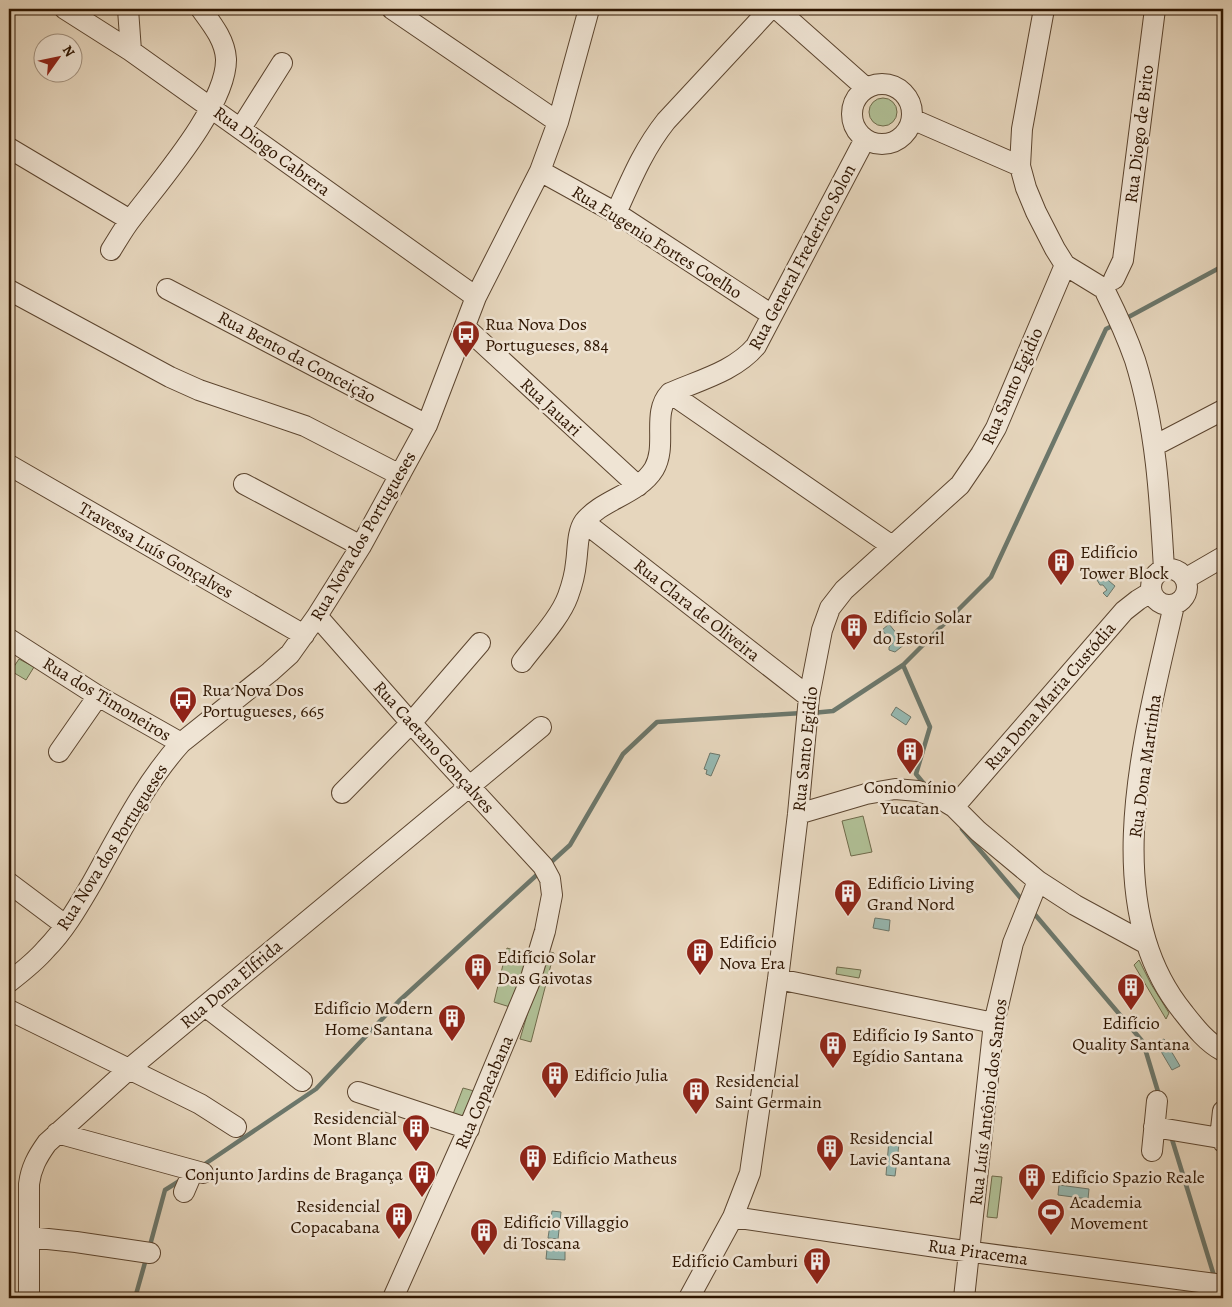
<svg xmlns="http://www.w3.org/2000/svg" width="1232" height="1307" font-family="Alegreya,serif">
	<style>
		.green { fill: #b0bf95; stroke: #6f6a4a }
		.water { fill: #96b9b2; stroke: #6c776b }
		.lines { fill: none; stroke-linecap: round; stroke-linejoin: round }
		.stream { stroke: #6c776b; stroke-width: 4.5 }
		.minor-casing { stroke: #5c452f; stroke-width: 22 }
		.minor { stroke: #efe4d4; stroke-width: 20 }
		.labels { text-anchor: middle; stroke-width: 5; stroke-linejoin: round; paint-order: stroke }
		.street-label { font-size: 18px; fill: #2e1500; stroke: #efe4d4 }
		.poi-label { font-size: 18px; fill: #2e1500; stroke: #efe4d4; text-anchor: start }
	</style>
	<rect width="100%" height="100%" fill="#e6d6bd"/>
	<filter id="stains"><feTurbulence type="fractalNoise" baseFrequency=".004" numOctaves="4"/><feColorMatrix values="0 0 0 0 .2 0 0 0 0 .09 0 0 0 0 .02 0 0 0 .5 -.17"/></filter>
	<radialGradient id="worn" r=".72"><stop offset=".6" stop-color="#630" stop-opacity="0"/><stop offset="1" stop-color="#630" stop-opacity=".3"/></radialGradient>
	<!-- green -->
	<path class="green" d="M869 112a14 14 0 1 1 28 0a14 14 0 1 1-28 0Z
		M 19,659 L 34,667 L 26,680 L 11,671 Z
		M 863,816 L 872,852 L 851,856 L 842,821 Z
		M 507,948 L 527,954 L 523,974 L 510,1007 L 494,1002 Z
		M 546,951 L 554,953 L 531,1042 L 520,1039 Z
		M 1139,960 L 1151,984 L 1169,1013 L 1166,1019 L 1134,965 Z
		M 837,967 L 861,970 L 859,978 L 836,974 Z
		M 463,1088 L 474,1091 L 462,1117 L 453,1114 Z
		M 992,1176 L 1002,1177 L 997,1218 L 987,1217 Z"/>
	<!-- water -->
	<path class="water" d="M 1103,576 L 1115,586 L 1107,597 L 1103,593 L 1107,590 L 1103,585 L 1100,585 L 1097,580 Z
		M 889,624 L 905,644 L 895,652 L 889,650 L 889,647 L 893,643 L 882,630 Z
		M 896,707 L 911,717 L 906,725 L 891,715 Z
		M 710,753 L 720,755 L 711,776 L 706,774 L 707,770 L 704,769 Z
		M 875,918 L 890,920 L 889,931 L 873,928 Z
		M 1164,1039 L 1180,1066 L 1172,1070 L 1156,1043 Z
		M 882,1134 L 900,1136 L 895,1176 L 886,1175 L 889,1140 L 881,1139 Z
		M 1059,1185 L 1089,1189 L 1088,1199 L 1058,1195 Z
		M 552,1211 L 561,1212 L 558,1239 L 548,1238 Z
		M 547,1249 L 565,1250 L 565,1260 L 546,1259 Z"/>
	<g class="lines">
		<!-- stream -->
		<path class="stream" d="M 1123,320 L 1223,266
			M 903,665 L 930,727 L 916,774 L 925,785
			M 812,713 L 833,711 L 903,665 L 991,577 L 1106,329 L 1114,325
			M 962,829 L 1023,901
			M 548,865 L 570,845 L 623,754 L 657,722 L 802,713
			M 1032,911 L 1143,1042 L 1159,1095
			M 1171,1136 L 1215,1279
			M 202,1166 L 316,1089 L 399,1001 L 540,872
			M 149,1249 L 165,1190 L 181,1180
			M 135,1298 L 146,1259"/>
		<!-- minor casing -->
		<g class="minor-casing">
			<path id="minor" d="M 65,9 L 131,51 L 476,297
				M 128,9 L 131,51
				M 392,9 L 558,122
				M 777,9 L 866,88
				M 1044,9 L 1022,129 L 1020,166 L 1026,188 L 1036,212 L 1055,249 L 1065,265 L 1101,287
				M852 114a30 30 0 1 1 60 0a30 30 0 1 1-60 0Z
				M 912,119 L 1020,166
				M 241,128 L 282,63
				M 9,148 L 130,220
				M 540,171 L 616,213 L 772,315
				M 616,213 C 631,180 643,150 666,121 L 770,9
				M 111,250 C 118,239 124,228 132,218 C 159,182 227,105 226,59 C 225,40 212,24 201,9
				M 1114,279 L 1123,260 L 1155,9
				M 167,289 L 427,425
				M 9,290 L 170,377 L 199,390 L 305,426 L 400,475
				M 1106,293 C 1117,315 1127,337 1135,360 C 1156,427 1160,499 1164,569
				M 465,327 L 638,486
				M 670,393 L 892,546
				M 1154,446 L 1223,410
				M 9,465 L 304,635
				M 244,484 L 361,546
				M 584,522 L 809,697
				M1151 587a18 18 0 1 1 36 0a18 18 0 1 1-36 0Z
				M 1185,579 L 1223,557
				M 1174,605 C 1147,727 1094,903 1183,1012 C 1194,1026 1206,1042 1223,1051
				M 317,616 L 411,723 L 543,866 L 550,879 L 552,895 L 545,931 L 530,981 L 467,1132 L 393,1298
				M 9,639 L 98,696 L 181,743
				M 522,662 C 537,642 560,618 568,596 C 572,585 575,574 576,563 C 578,550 577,532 584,522 C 602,499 638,495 654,469 C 668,445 651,413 670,393 C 700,380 735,371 756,346 L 865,139
				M 59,752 L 98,696
				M 342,793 L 411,723 L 480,643
				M 954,807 L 1124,611 L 1138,600 L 1151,592
				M 798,814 L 866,794 L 895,789 L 918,791 L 939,798 L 954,807 L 978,831 L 1038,881 L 1075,905 L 1145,943
				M 9,883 L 65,925
				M 778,979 L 994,1023
				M 9,982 C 22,972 35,962 46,949 C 65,930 79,905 92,883 C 119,835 144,784 181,743 L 270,672 L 290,654 L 317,616 L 361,546 L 427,425 L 476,297 L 540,171 L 558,122 L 589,9
				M 205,1006 L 302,1081
				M 9,1010 L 200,1104 L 236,1127
				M 358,1092 L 469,1129
				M 1154,1127 L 1220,1138 L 1223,1142
				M 57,1133 L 203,1173
				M 1220,1138 L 1223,1111
				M 1152,1151 L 1157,1101
				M 184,1192 L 193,1171
				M 733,1217 L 950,1249 L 1223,1285
				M 29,1237 L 76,1242 L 150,1253
				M 29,1298 L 29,1184 C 31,1168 37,1157 47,1143 L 129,1069 L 541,727
				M 689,1298 L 733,1217 L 750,1173 L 778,979 L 798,814 L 809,697 L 822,630 L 830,608 L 844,590 L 960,485 L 981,454 L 996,428 L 1065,265
				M 964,1298 L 994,1023 L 1013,943 L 1038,881"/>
		</g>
		<!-- minor -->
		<use href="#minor" class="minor"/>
	</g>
	<!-- icons -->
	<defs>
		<g id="bus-pin" transform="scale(1.4375)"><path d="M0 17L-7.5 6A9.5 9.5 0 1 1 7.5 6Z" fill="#8f2418" stroke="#efe4d4"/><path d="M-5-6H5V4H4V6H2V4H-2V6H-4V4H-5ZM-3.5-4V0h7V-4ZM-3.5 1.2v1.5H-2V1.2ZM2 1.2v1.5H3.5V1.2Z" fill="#fff"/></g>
		<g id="building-pin" transform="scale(1.4375)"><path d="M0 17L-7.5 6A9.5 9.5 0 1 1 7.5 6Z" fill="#8f2418" stroke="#efe4d4"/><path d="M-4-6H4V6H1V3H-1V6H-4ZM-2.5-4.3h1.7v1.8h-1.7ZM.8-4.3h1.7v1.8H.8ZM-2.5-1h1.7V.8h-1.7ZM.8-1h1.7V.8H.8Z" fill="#fff"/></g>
		<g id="stadium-pin" transform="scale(1.4375)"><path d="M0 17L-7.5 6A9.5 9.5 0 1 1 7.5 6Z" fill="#8f2418" stroke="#efe4d4"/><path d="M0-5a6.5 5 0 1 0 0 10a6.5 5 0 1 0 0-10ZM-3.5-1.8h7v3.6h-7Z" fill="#fff"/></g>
	</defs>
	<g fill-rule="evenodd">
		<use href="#bus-pin" x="466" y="334"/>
		<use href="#building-pin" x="1061" y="562"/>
		<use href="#building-pin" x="854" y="627"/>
		<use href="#bus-pin" x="183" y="700"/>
		<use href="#building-pin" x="910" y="751"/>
		<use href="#building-pin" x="848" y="893"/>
		<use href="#building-pin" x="700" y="952"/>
		<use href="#building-pin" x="478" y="967"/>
		<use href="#building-pin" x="1131" y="987"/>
		<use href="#building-pin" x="452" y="1018"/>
		<use href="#building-pin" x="833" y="1045"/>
		<use href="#building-pin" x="555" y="1075"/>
		<use href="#building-pin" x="696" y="1091"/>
		<use href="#building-pin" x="416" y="1128"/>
		<use href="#building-pin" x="830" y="1148"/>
		<use href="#building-pin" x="533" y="1158"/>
		<use href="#building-pin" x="422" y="1174"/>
		<use href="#building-pin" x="1032" y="1177"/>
		<use href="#stadium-pin" x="1051" y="1212"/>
		<use href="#building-pin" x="399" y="1216"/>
		<use href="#building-pin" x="484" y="1232"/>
		<use href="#building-pin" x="817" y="1261"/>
	</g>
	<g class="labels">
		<!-- street labels -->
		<g class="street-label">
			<text transform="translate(1139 134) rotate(-83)" y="6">Rua Diogo de Brito</text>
			<text transform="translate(272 151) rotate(36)" y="6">Rua Diogo Cabrera</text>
			<text transform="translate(657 242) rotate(32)" y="6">Rua Eugenio Fortes Coelho</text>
			<text transform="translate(802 257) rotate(-62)" y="6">Rua General Frederico Solon</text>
			<text transform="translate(297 357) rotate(28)" y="6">Rua Bento da Conceição</text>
			<text transform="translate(1012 386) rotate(-66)" y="6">Rua Santo Egidio</text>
			<text transform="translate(551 407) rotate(43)" y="6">Rua Jauari</text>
			<text transform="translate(363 536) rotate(-60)" y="6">Rua Nova dos Portugueses</text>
			<text transform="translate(156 550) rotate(30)" y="6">Travessa Luís Gonçalves</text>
			<text transform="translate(697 610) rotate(38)" y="6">Rua Clara de Oliveira</text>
			<text transform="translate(1050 696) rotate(-49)" y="6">Rua Dona Maria Custódia</text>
			<text transform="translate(107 699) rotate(31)" y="6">Rua dos Timoneiros</text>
			<text transform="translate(434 747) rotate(48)" y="6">Rua Caetano Gonçalves</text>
			<text transform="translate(805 749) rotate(-84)" y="6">Rua Santo Egidio</text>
			<text transform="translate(1145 766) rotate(-82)" y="6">Rua Dona Martinha</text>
			<text transform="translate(112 847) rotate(-58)" y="6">Rua Nova dos Portugueses</text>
			<text transform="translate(231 984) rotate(-40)" y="6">Rua Dona Elfrida</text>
			<text transform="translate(484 1092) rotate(-67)" y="6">Rua Copacabana</text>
			<text transform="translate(988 1102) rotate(-83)" y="6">Rua Luís Antônio dos Santos</text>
			<text transform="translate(978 1252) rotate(8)" y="6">Rua Piracema</text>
		</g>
		<!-- poi labels -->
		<g class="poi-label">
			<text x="485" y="330">Rua Nova Dos<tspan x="485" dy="21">Portugueses, 884</tspan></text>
			<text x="1080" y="558">Edifício<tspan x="1080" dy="21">Tower Block</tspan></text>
			<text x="873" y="623">Edifício Solar<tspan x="873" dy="21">do Estoril</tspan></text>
			<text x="202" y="696">Rua Nova Dos<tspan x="202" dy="21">Portugueses, 665</tspan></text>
			<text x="910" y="793" text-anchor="middle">Condomínio<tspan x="910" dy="21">Yucatan</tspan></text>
			<text x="867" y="889">Edifício Living<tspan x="867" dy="21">Grand Nord</tspan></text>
			<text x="719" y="948">Edifício<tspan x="719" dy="21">Nova Era</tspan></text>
			<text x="497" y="963">Edifício Solar<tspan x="497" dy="21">Das Gaivotas</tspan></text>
			<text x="433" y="1014" text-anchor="end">Edifício Modern<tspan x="433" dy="21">Home Santana</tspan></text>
			<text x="1131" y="1029" text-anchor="middle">Edifício<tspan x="1131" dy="21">Quality Santana</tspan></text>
			<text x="852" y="1041">Edifício I9 Santo<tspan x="852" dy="21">Egídio Santana</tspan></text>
			<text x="574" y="1081">Edifício Julia</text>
			<text x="715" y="1087">Residencial<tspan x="715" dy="21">Saint Germain</tspan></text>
			<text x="397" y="1124" text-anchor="end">Residencial<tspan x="397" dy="21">Mont Blanc</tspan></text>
			<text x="849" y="1144">Residencial<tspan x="849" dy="21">Lavie Santana</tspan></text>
			<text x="552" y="1164">Edifício Matheus</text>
			<text x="403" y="1180" text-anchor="end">Conjunto Jardins de Bragança</text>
			<text x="1051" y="1183">Edifício Spazio Reale</text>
			<text x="1070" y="1208">Academia<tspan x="1070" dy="21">Movement</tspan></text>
			<text x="380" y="1212" text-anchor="end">Residencial<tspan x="380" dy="21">Copacabana</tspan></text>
			<text x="503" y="1228">Edifício Villaggio<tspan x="503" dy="21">di Toscana</tspan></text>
			<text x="798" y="1267" text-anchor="end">Edifício Camburi</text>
		</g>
	</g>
	<!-- margin -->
	<rect width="1232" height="1307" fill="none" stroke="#e6d6bd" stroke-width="30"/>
	<rect x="10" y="10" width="1212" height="1287" fill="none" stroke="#2e1500" stroke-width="2.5"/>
	<rect x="15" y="15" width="1202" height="1277" fill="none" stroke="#2e1500"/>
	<!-- north arrow -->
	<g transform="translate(58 58) rotate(57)"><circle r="24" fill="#efe4d4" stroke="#a2917f"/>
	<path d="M0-4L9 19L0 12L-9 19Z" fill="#8f2418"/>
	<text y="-8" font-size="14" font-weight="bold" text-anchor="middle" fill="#2e1500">N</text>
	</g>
	<rect width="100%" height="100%" filter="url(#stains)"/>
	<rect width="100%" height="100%" fill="url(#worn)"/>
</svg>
